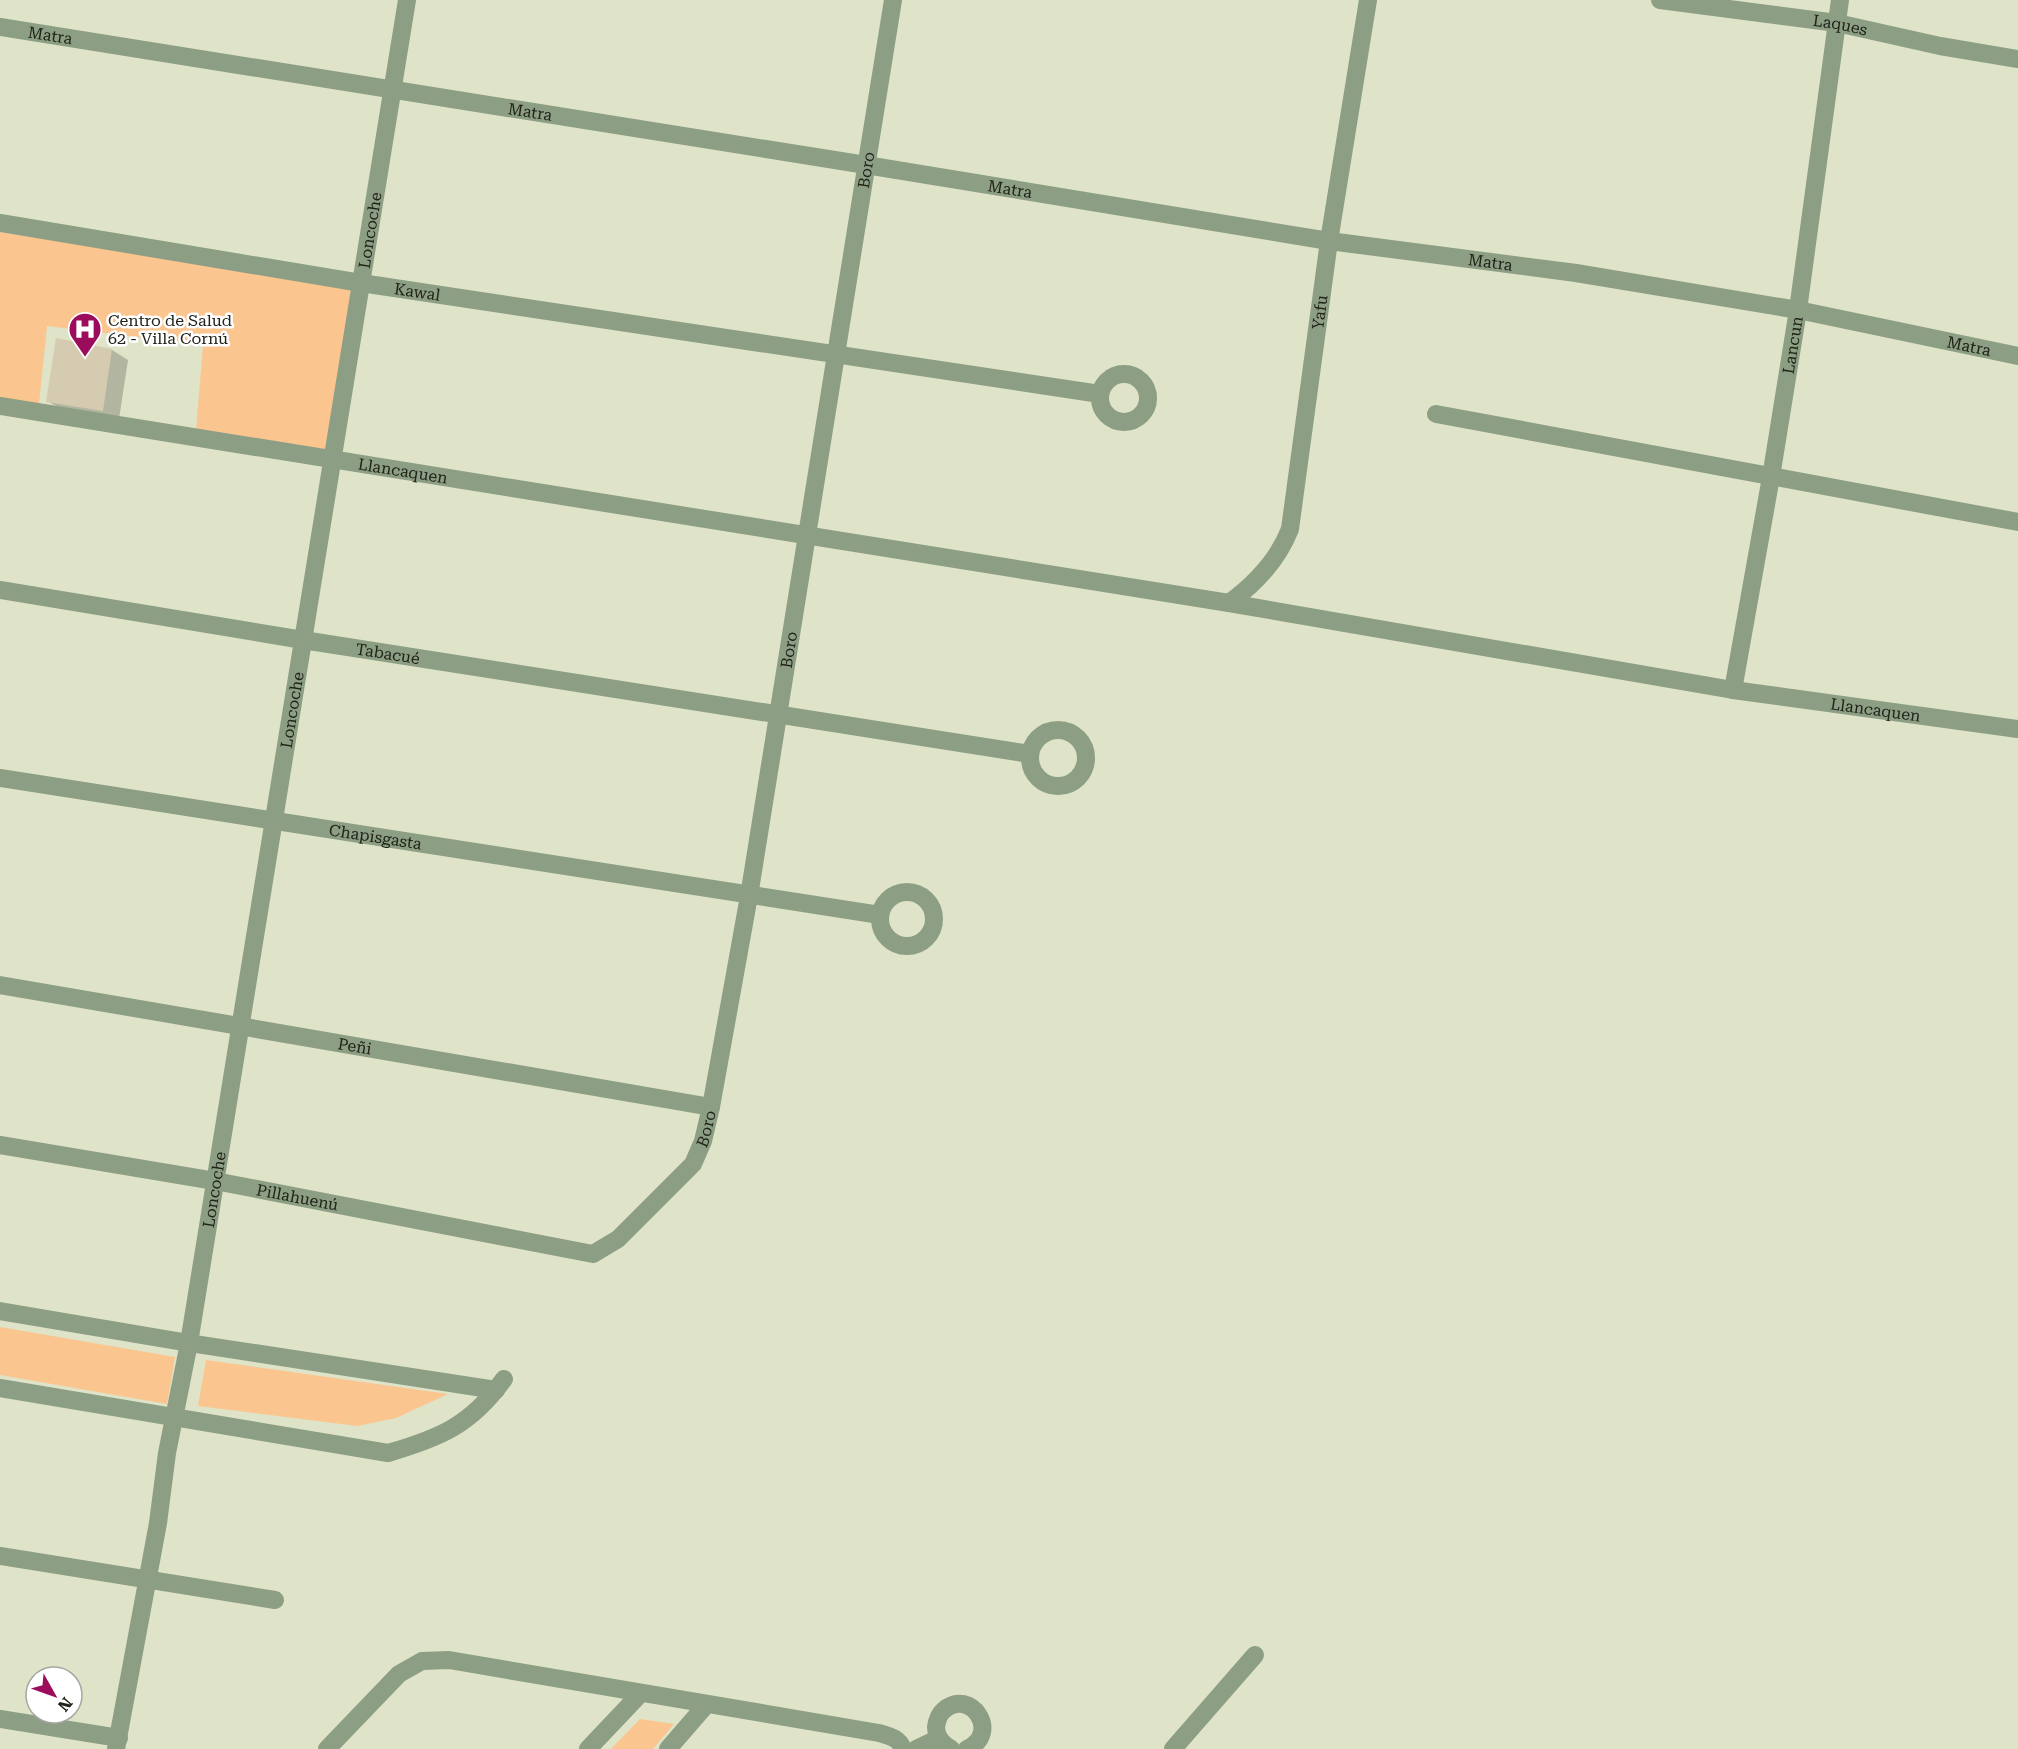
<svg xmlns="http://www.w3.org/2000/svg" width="2018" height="1749" font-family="'Roboto Serif',serif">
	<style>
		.green { fill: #fbc58f }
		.shadow { fill: #0003 }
		.building { fill: #d5cbb0 }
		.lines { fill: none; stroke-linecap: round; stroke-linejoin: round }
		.minor { stroke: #8c9f85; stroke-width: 18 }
		.labels { text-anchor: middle; stroke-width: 5; stroke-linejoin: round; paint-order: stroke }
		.street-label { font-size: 16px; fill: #212218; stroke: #fff }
		.poi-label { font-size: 16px; fill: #212218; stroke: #fff; text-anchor: start }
	</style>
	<rect width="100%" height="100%" fill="#dfe3c7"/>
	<!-- green -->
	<path class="green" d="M 0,232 L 354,288 L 325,449 L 196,431 L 203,345 L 47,326 L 39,404 L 0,398 Z
		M 0,1327 L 175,1357 L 167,1404 L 0,1375 Z
		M 206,1360 L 448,1394 L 396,1418 L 357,1426 L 198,1406 Z
		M 640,1719 L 674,1724 L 653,1749 L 611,1749 Z"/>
	<!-- shadow -->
	<path class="shadow" d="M 57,339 L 112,350 L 128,360 L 119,419 L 63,410 L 47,401 Z"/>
	<!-- building -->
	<path class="building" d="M 56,338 L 112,349 L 103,411 L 46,402 Z"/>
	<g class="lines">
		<!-- minor -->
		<g class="minor">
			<path id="s1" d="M 1660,0 L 1837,23 L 1940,46 L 2018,59"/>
			<path id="s2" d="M 0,27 L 866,165 L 1329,241 L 1576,273 L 1798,310 L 2018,356"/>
			<path id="s3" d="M 0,223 L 361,283 L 1100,394"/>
			<circle cx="1124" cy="398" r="24"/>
			<path id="s4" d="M 0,406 L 1229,603 L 1733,690 L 2018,729"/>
			<path d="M 1436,414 L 2018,522"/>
			<path id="s5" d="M 0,590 L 303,640 L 1030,754"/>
			<path id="s6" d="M 1229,603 C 1255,584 1278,560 1290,529 L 1329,241 L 1368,0"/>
			<path id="s7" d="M 1733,690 L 1771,477 L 1798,310 L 1840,0"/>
			<circle cx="1058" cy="758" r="28"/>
			<path id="s8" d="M 0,778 L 880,915"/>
			<circle cx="907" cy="919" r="27"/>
			<path id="s9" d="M 0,985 L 711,1107"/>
			<path id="s10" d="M 0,1145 L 215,1181 L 593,1254 L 618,1239 L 693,1164 L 703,1141 L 711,1107 L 749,896 L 893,0"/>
			<path d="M 0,1311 L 189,1343 L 496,1390"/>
			<path d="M 0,1388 L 388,1453 C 440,1438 471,1425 504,1379"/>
			<path d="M 0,1556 L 275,1600"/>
			<path d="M 0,1719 L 119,1738"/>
			<path id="s11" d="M 116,1749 L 158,1523 L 167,1453 L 189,1343 L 407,0"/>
			<path d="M 327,1749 L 399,1674 L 422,1661 L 449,1660 L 879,1733 C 890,1736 899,1738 903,1749"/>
			<path d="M 588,1749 L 641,1693"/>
			<path d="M 668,1749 L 706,1705"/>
			<path d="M 916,1749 L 939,1738"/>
			<path d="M 951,1749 C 943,1744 936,1738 936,1727 C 937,1720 939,1714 944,1710 C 970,1687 1002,1733 967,1749"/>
			<path d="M 1173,1749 L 1255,1655"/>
		</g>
	</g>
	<!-- icons -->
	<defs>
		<g id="hospital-pin" transform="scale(1.725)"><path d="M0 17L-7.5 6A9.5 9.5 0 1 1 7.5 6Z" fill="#9b0d5c" stroke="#fff"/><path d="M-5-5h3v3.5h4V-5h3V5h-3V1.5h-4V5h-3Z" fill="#fff"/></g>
	</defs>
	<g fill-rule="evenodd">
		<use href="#hospital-pin" x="85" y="329"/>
	</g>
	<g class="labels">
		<!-- street labels -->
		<g class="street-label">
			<text dy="6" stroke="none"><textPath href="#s1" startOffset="182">Laques</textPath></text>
			<text dy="6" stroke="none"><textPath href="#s2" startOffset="51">Matra</textPath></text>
			<text dy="6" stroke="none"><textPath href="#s2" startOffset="537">Matra</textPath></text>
			<text dy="6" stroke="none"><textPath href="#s10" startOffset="1748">Boro</textPath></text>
			<text dy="6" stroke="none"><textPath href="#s2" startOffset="1023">Matra</textPath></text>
			<text dy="6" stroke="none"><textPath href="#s11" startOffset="1540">Loncoche</textPath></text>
			<text dy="6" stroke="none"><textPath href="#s2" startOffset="1509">Matra</textPath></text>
			<text dy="6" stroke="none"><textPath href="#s3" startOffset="423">Kawal</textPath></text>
			<text dy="6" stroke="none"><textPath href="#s6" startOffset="316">Yafu</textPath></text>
			<text dy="6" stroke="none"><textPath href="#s7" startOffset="350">Lancun</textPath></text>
			<text dy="6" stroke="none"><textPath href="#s2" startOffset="1995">Matra</textPath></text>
			<text dy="6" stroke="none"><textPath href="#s4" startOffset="408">Llancaquen</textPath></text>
			<text dy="6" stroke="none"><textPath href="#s10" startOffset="1262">Boro</textPath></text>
			<text dy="6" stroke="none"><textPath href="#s5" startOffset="393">Tabacué</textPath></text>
			<text dy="6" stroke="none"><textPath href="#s11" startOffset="1054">Loncoche</textPath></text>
			<text dy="6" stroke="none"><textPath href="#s4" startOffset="1900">Llancaquen</textPath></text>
			<text dy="6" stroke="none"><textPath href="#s8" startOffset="380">Chapisgasta</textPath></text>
			<text dy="6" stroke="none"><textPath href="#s9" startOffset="360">Peñi</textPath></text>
			<text dy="6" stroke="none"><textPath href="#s10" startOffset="776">Boro</textPath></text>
			<text dy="6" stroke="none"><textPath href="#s11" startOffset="568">Loncoche</textPath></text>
			<text dy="6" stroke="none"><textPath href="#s10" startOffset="302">Pillahuenú</textPath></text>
		</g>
		<!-- poi labels -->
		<g class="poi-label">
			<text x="108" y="326">Centro de Salud<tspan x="108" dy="18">62 - Villa Cornú</tspan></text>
		</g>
	</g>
	<!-- north arrow -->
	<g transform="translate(54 1695) rotate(130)"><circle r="28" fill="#ffffff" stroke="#a6a7a3" stroke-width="1.5"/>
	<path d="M0-4.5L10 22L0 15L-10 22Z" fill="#9b0d5c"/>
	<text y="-9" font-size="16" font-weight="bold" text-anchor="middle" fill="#212218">N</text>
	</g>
</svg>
